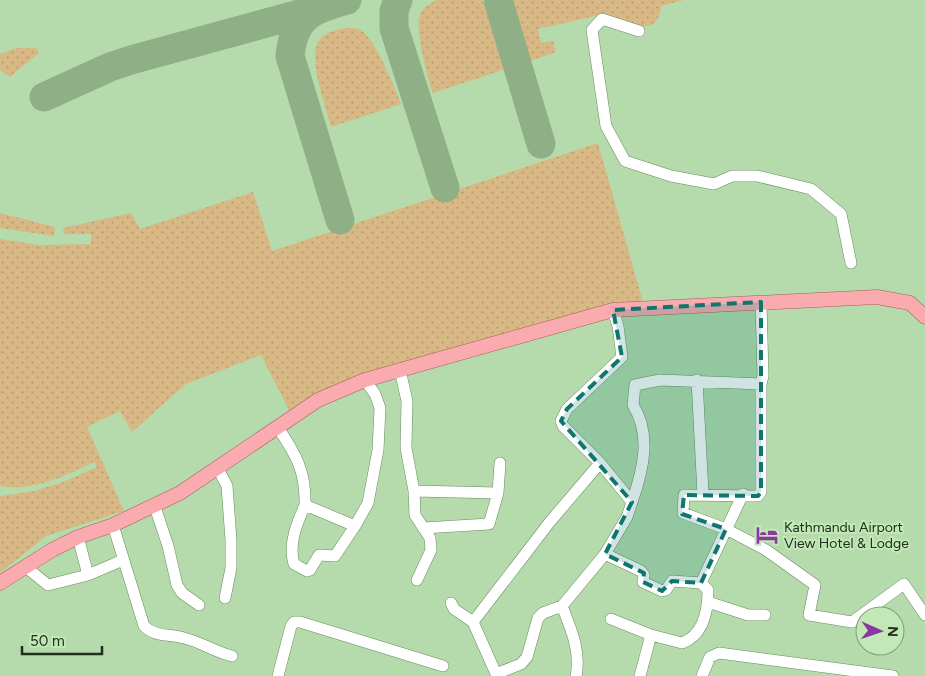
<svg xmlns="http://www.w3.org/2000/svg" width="925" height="676" font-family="Figtree,sans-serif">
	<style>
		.grass { fill: url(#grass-dots) }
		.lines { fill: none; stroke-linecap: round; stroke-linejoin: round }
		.taxiway { stroke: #8faf87; stroke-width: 29 }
		.minor-casing { stroke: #688b5f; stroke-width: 12 }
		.major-casing { stroke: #ab5b58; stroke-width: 15 }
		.minor { stroke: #fff; stroke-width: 11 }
		.major { stroke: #faabaf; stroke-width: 14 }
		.marked { fill: #0f766e; fill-opacity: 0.2; stroke: #0f766e; stroke-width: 4; stroke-dasharray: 10 6; stroke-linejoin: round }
		.labels { text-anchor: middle; stroke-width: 4; stroke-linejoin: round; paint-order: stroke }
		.poi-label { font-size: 14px; fill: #202e1c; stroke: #c2e8b8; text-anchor: start }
	</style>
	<defs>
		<pattern id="grass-dots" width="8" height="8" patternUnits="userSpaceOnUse" patternTransform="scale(1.25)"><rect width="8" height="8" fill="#d8b884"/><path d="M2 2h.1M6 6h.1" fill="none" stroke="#b99e71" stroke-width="1.8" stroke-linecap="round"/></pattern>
	</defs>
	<rect width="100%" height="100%" fill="#b5dbac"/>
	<!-- grass -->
	<path class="grass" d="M 437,0 L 482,0 L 497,29 L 509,68 L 433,93 C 428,78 414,29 420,15 C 423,7 429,4 437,0 Z
		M 511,0 L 684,0 L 661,6 C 657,44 626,17 604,14 L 538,29 L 541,43 L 553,41 L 556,52 L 524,63 Z
		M 347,28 C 353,28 358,28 362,31 C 376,41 395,88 401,104 L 331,127 C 326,107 307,58 319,40 C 326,32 337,29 347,28 Z
		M 18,48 L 36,48 L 39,53 L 10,77 L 0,70 L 0,54 Z
		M 598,143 L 643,302 L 598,307 L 507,333 L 290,412 L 261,355 L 186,384 L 132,432 L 120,411 L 87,427 L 124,511 L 46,536 L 0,573 L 0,496 L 34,491 L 63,482 L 97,467 L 94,462 C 65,476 33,492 0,486 L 0,239 L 39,245 L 91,244 L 91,234 L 64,234 L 63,228 L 131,213 L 140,229 L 253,192 L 272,251 Z
		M 0,213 L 55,227 L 54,236 L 0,228 Z"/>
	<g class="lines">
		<!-- taxiway -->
		<path class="taxiway" d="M 398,0 L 394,11 L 394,28 L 445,188
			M 498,0 L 541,144
			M 44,97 L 110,67 L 131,60 L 314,10
			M 340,220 L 290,56 C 294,15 313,10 347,0"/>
		<!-- minor casing -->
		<g class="minor-casing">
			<path id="minor" d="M 639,31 L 602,19 L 592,30 L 606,126 L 625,161 L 671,176 L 714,184 L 732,176 L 757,176 L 811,189 L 841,214 L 851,263
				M 761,302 L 763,376 L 761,384 L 761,492 L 758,496 L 684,495 L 683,513 L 726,529 L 766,550 L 815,585 L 809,615 L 852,622 L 904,584 L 925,615
				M 400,370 L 407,401 L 406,448 L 414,491 L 415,515 L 430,538 L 431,550 L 417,580
				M 697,380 L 703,494
				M 278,428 C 296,454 306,472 305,505 L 355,526 L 335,556 L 319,555 L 310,570 L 307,571 L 294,564 C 288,544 297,523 305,505
				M 217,467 L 227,486 L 231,540 L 231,568 L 225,598
				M 414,491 L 498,493
				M 632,502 C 643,470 652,435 633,405 L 635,385 L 660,380 L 761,384
				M 155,507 L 168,546 L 177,585 L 182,593 L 199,605
				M 113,525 L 144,626 C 155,637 170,634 184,638 C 201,642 215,652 232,656
				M 355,526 L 368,503 L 378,450 L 380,408 L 375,394 L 365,380
				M 423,528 L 489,524 L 498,493 L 500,463
				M 605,554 L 641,571 L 644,575 L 643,582 L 662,591 L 666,590 L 672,581 L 701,583 L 708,590 C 708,611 704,635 682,643 L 651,635 L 640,676
				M 27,568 L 48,585 L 88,575 L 78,537
				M 88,575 L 123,560
				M 701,583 L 743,494
				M 708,602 L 748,615 L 765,615
				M 451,603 L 454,609 L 473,622 L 497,676
				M 562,606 C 571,629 581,651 576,676
				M 611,619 L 651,635
				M 473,622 L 549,523 L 600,463
				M 498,673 L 521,664 L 527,657 L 538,618 L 543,613 L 562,606 L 605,554 L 627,517 L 632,502 L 600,463 L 563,426 L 561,421 L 567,409 L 622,357 L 618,326 L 613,310
				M 278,676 L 291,626 L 294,622 L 300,622 L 443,666
				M 702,676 L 710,657 L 719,653 L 893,676"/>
		</g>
		<!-- major casing -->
		<g class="major-casing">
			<path id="major" d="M 0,583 L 52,550 L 78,537 L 113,525 L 180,493 L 318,400 L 365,380 L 613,310 L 877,297 L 910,303 L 925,317"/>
		</g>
		<!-- minor -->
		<use href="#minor" class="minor"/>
		<!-- major -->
		<use href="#major" class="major"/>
	</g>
	<!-- marked area -->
	<path class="marked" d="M 761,302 L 761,492 L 758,496 L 684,495 L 682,514 L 726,529 L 701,583 L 672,581 L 662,591 L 643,582 L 644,573 L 605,554 L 632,502 L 561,421 L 567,409 L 622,357 L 613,310 Z"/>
	<!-- icons -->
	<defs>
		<g id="hotel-bare" transform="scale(1.725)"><path d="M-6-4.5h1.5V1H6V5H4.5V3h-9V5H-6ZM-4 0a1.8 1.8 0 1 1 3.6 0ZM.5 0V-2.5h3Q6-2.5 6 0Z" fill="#8d36a2" stroke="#c2e8b8" stroke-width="2.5" paint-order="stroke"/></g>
	</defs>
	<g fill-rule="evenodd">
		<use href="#hotel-bare" x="767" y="535"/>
	</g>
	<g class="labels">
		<!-- poi labels -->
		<g class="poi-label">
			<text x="784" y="532">Kathmandu Airport<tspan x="784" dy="16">View Hotel &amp; Lodge</tspan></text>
		</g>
	</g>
	<!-- north arrow -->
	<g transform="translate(880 631) rotate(92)"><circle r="24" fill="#c2e8b8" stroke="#819e7a"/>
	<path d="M0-4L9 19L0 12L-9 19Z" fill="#8d36a2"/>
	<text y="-8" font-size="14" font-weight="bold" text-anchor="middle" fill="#202e1c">N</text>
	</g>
	<!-- scale -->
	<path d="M22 646v8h80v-8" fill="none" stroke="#202e1c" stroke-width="2.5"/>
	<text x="30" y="646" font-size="15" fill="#202e1c" stroke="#c2e8b8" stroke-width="4" paint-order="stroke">50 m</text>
</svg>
